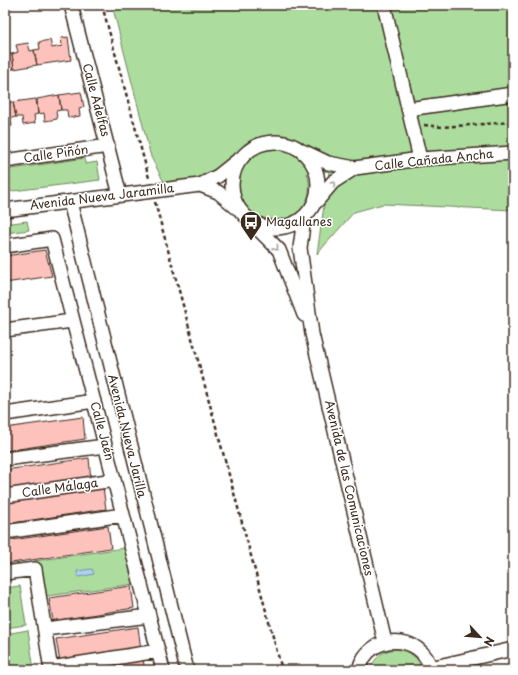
<svg xmlns="http://www.w3.org/2000/svg" width="518" height="675" font-family="'Playpen Sans',sans-serif">
	<style>
		.green { fill: #acdd9e; stroke: #74845e }
		.water { fill: #add2f6; stroke: #7f8fa0 }
		.building { fill: #fec2bd; stroke: #3b2a1e }
		.lines { fill: none; stroke-linecap: round; stroke-linejoin: round }
		.minor-casing { stroke: #3b2a1e; stroke-width: 16 }
		.path { stroke: #3b2a1e; stroke-width: 2.5; stroke-dasharray: 4 3; stroke-linecap: butt }
		.minor { stroke: #fff; stroke-width: 13 }
		.oneway { stroke: #a79f9a }
		.labels { text-anchor: middle; stroke-width: 3; stroke-linejoin: round; paint-order: stroke }
		.street-label { font-size: 12px; fill: #3b2a1e; stroke: #fff }
		.poi-label { font-size: 12px; fill: #3b2a1e; stroke: #fff; text-anchor: start }
	</style>
	<rect width="100%" height="100%" fill="#fff"/>
	<filter id="ink" filterUnits="userSpaceOnUse"><feTurbulence type="fractalNoise" baseFrequency=".025" numOctaves="2"/><feDisplacementMap in="SourceGraphic" scale="8" xChannelSelector="R" yChannelSelector="G"/><feConvolveMatrix kernelMatrix="1 2 1 2 8 2 1 2 1" color-interpolation-filters="sRGB"/></filter>
	<g filter="url(#ink)">
		<!-- green -->
		<path class="green" d="M 112,5 L 513,5 L 513,210 L 383,204 L 354,212 L 317,254 L 329,171 L 307,173 C 325,233 230,236 240,177 L 164,182 L 151,157 Z
			M 85,158 L 85,164 L 97,162 L 100,180 L 5,192 L 5,170 Z
			M 27,221 L 29,230 L 5,233 L 5,224 Z
			M 131,547 L 141,583 L 40,597 L 34,561 Z
			M 20,586 L 26,625 L 5,628 L 5,588 Z
			M 28,630 L 34,670 L 5,670 L 5,634 Z
			M 395,649 C 409,651 418,656 422,670 L 370,670 C 375,657 382,651 395,649 Z"/>
		<!-- water -->
		<path class="water" d="M 92,569 L 94,574 L 78,577 L 77,571 Z"/>
		<!-- building -->
		<path class="building" d="M 68,37 L 71,60 L 37,65 L 34,50 L 40,49 L 39,42 L 50,40 L 52,48 L 62,46 L 61,38 Z
			M 28,43 L 30,51 L 34,50 L 37,65 L 14,69 L 12,54 L 18,52 L 16,45 Z
			M 5,46 L 7,54 L 12,54 L 14,69 L 5,70 Z
			M 81,92 L 84,107 L 79,108 L 80,116 L 68,118 L 67,110 L 61,110 L 59,95 Z
			M 59,95 L 61,110 L 56,111 L 57,119 L 45,121 L 44,113 L 38,114 L 37,99 Z
			M 36,99 L 38,114 L 34,115 L 35,123 L 23,125 L 22,117 L 16,117 L 13,102 Z
			M 13,102 L 16,117 L 11,118 L 12,126 L 5,127 L 5,103 Z
			M 45,250 L 52,276 L 5,283 L 5,256 Z
			M 83,417 L 85,439 L 5,451 L 5,428 Z
			M 89,458 L 91,481 L 5,493 L 5,470 Z
			M 103,487 L 106,509 L 5,524 L 5,501 Z
			M 108,526 L 111,548 L 5,564 L 5,541 Z
			M 131,586 L 134,608 L 53,621 L 49,598 Z
			M 138,627 L 141,650 L 60,662 L 56,639 Z
			M 143,660 L 145,670 L 78,670 Z"/>
		<g class="lines">
			<!-- minor casing -->
			<g class="minor-casing">
				<path id="minor" d="M 71,5 L 120,195
					M 384,5 L 420,159
					M 408,109 L 513,94
					M232 185a43 43 0 1 1 86 0a43 43 0 1 1-86 0Z
					M 305,152 L 328,163 L 355,168 L 420,159 L 513,153
					M 5,161 L 108,146
					M 200,185 L 218,192 L 237,208
					M 70,202 L 187,670
					M 316,202 L 333,182 L 355,168
					M 5,210 L 200,185 L 218,176 L 238,160
					M 304,218 L 300,248 L 312,334 L 385,642
					M 253,224 L 279,250 L 304,315
					M 5,246 L 52,239 L 163,670
					M 5,330 L 72,321
					M 5,414 L 94,401
					M 5,459 L 105,446
					M 5,496 L 114,480
					M 5,532 L 123,515
					M 5,573 L 35,569 L 51,670
					M 45,629 L 149,616
					M 51,668 L 158,651
					M 430,668 L 513,649
					M 359,670 C 367,632 423,632 431,670"/>
			</g>
			<!-- path -->
			<path class="path" d="M 102,5 L 149,178
				M 424,125 L 443,127 L 513,122
				M 155,202 L 282,670"/>
			<!-- minor -->
			<use href="#minor" class="minor"/>
		</g>
		<!-- one-way arrows -->
		<defs><path id="oneway-chevron" d="M-2-3.5L2.5 0L-2 3.5" fill="none" stroke-width="1.6" stroke-linecap="round" stroke-linejoin="round"/></defs>
		<g class="oneway">
			<use href="#oneway-chevron" transform="translate(333 184) rotate(-42)"/>
			<use href="#oneway-chevron" transform="translate(276 248) rotate(50)"/>
		</g>
	</g>
	<!-- icons -->
	<defs>
		<g id="bus-pin" transform="scale(1.15)"><path d="M0 17L-7.5 6A9.5 9.5 0 1 1 7.5 6Z" fill="#3b2a1e" stroke="#fff"/><path d="M-5-6H5V4H4V6H2V4H-2V6H-4V4H-5ZM-3.5-4V0h7V-4ZM-3.5 1.2v1.5H-2V1.2ZM2 1.2v1.5H3.5V1.2Z" fill="#fff"/></g>
	</defs>
	<g fill-rule="evenodd">
		<use href="#bus-pin" x="251" y="222"/>
	</g>
	<g class="labels">
		<!-- street labels -->
		<g class="street-label">
			<text transform="translate(96 100) rotate(75)" y="4">Calle Adelfas</text>
			<text transform="translate(56 154) rotate(-8)" y="4">Calle Piñón</text>
			<text transform="translate(434 160) rotate(-6)" y="4">Calle Cañada Ancha</text>
			<text transform="translate(102 197) rotate(-7)" y="4">Avenida Nueva Jaramilla</text>
			<text transform="translate(102 431) rotate(75)" y="4">Calle Jaén</text>
			<text transform="translate(127 436) rotate(76)" y="4">Avenida Nueva Jarilla</text>
			<text transform="translate(60 488) rotate(-8)" y="4">Calle Málaga</text>
			<text transform="translate(349 488) rotate(77)" y="4">Avenida de las Comunicaciones</text>
		</g>
		<!-- poi labels -->
		<g class="poi-label">
			<text x="266" y="226">Magallanes</text>
		</g>
	</g>
	<!-- margin -->
	<rect width="518" height="675" fill="none" stroke="#fff" stroke-width="20"/>
	<rect x="10" y="10" width="498" height="655" fill="none" stroke="#3b2a1e" stroke-width="1.5" filter="url(#ink)"/>
	<!-- north arrow -->
	<g transform="translate(480 637) rotate(116)" stroke="#ffffff" stroke-width="3" paint-order="stroke">
	<path d="M0-3L7 15L0 10L-7 15Z" fill="#3b2a1e"/>
	<text y="-6" font-size="11" font-weight="bold" text-anchor="middle" fill="#3b2a1e">N</text>
	</g>
</svg>
